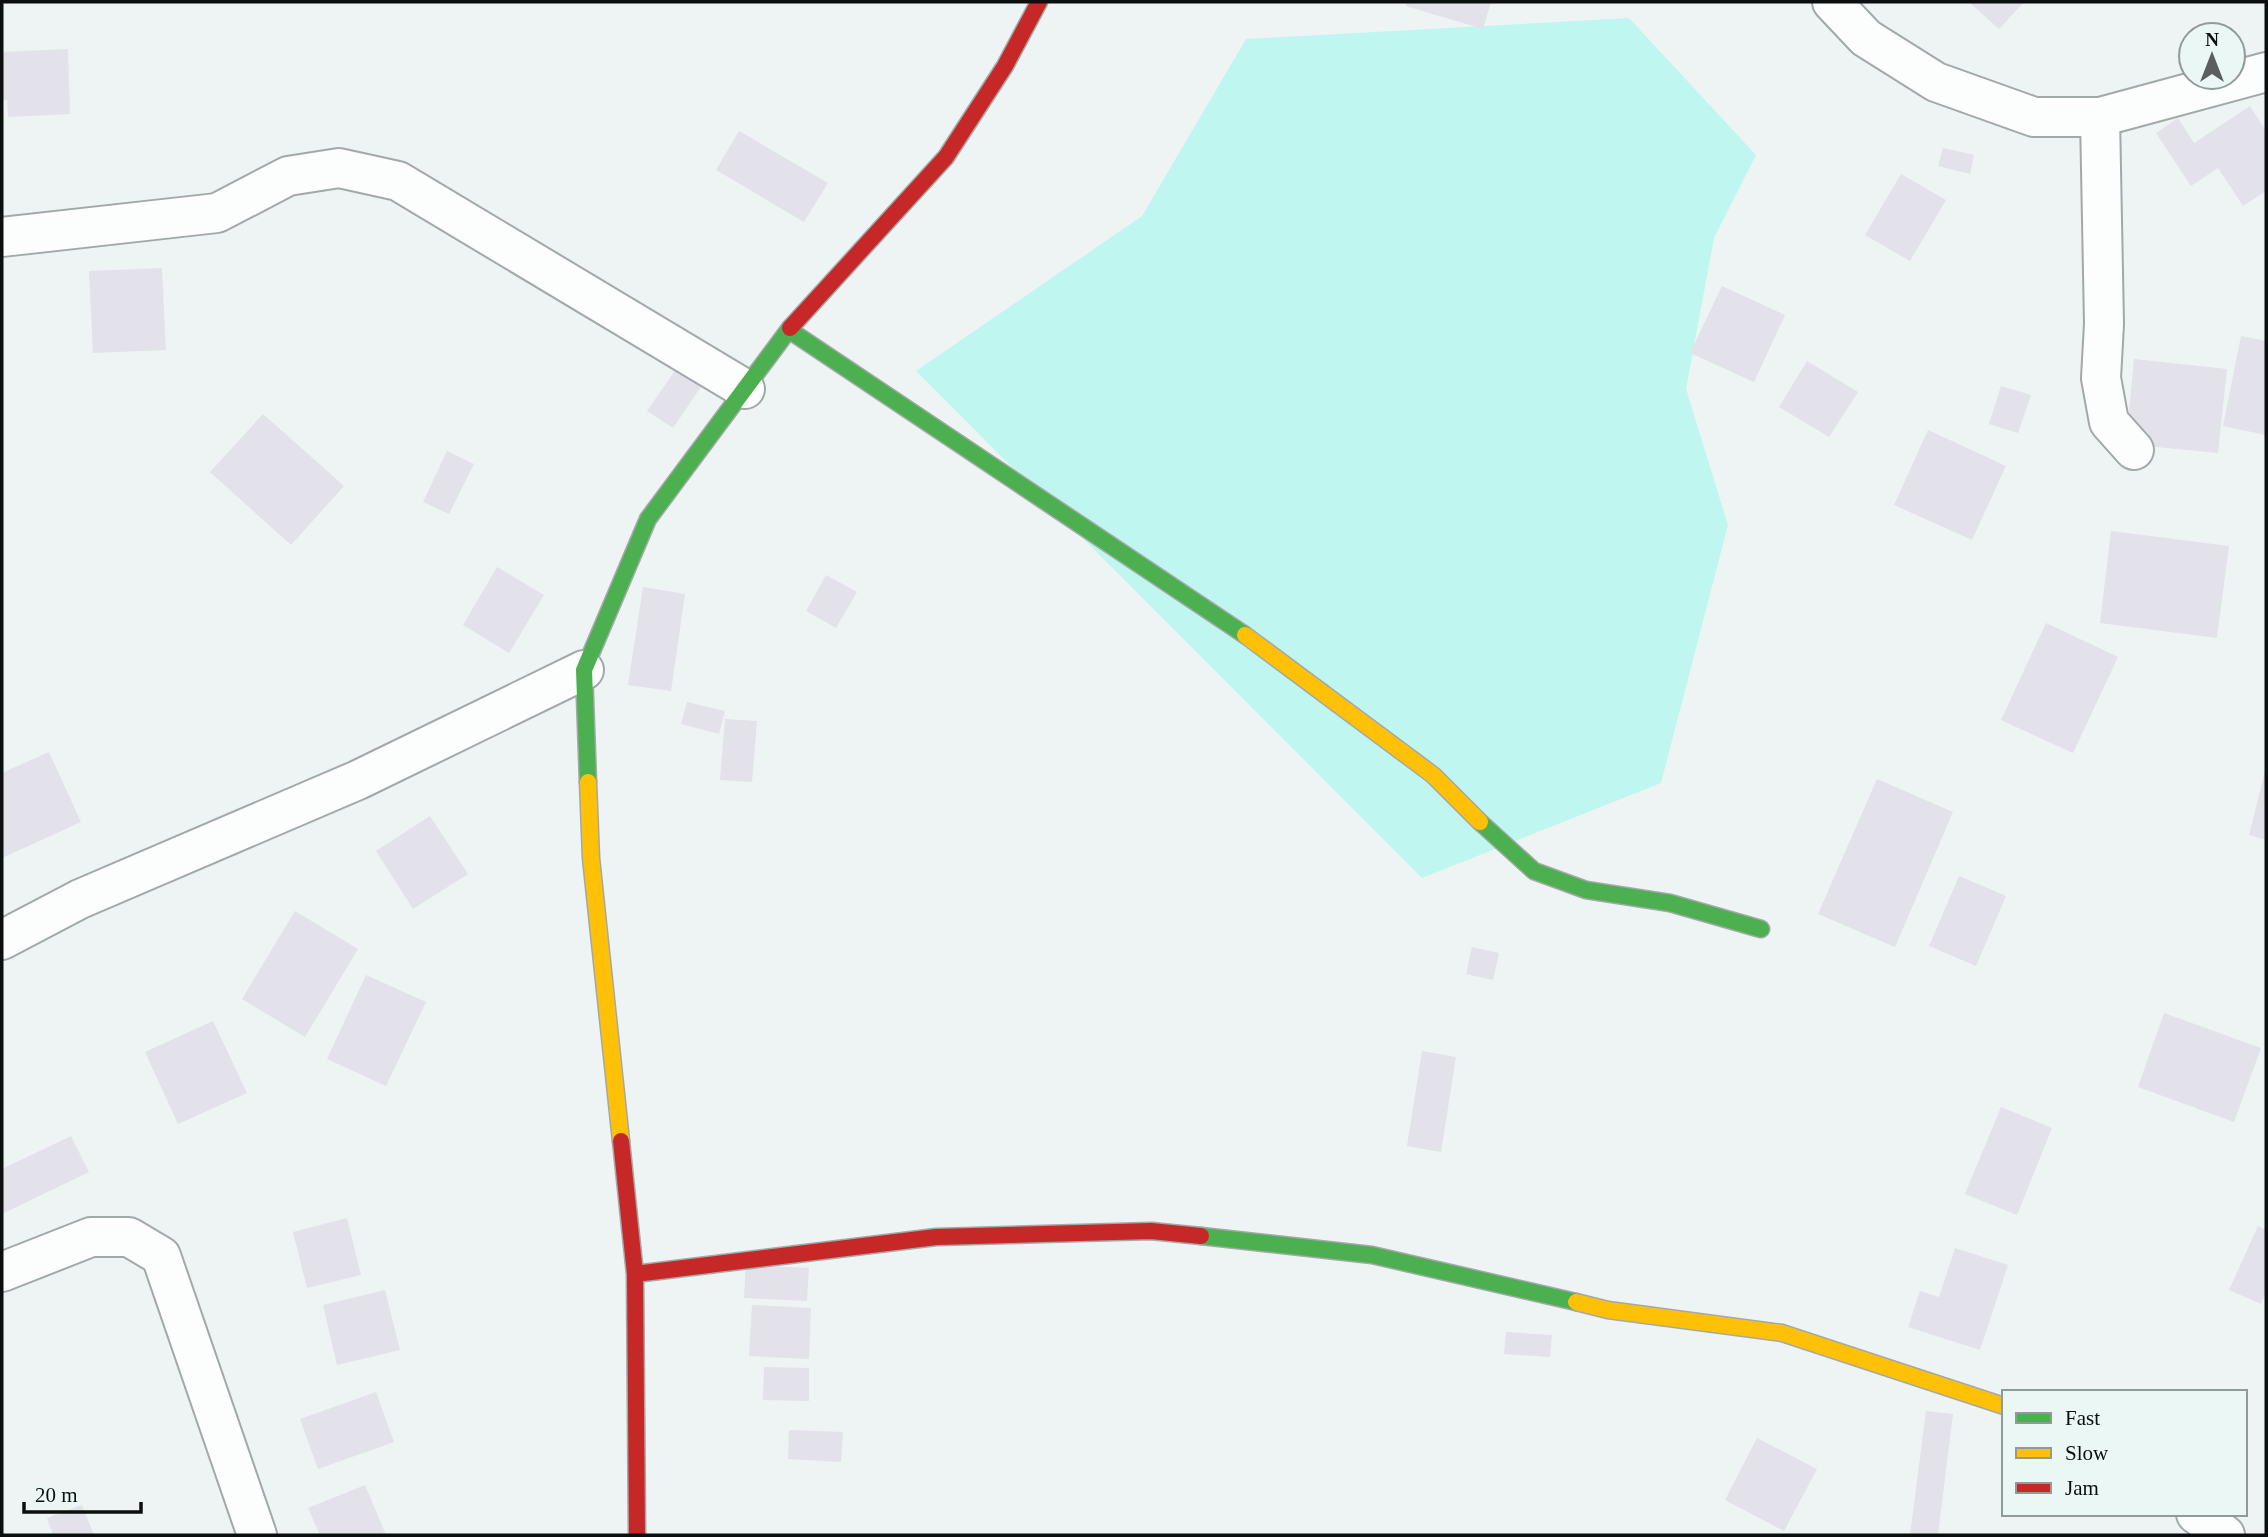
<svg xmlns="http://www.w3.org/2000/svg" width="2268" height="1537" font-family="Georgia,serif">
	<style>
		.green { fill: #bff7f0 }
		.building { fill: #e3e1ea }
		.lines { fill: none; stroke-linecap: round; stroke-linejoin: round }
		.street-casing { stroke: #a3a8a8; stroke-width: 42 }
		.fast-casing { stroke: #a3a8a8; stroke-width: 19 }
		.slow-casing { stroke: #a3a8a8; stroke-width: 19 }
		.jam-casing { stroke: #a3a8a8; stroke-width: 19 }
		.street { stroke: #fcfdfd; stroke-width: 38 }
		.fast { stroke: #4caf50; stroke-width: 16 }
		.slow { stroke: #ffc107; stroke-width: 16 }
		.jam { stroke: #c62828; stroke-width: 16 }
	</style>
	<rect width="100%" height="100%" fill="#edf4f3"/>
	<!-- green -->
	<path class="green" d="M 1629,18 L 1756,155 L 1714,238 L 1686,389 L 1728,525 L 1661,783 L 1422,878 L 916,371 L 1142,216 L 1246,39 Z"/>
	<!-- building -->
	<path class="building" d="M 1407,2 L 1491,2 L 1483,29 L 1406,6 Z
		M 1969,2 L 2024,2 L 1999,29 Z
		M 68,49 L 70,114 L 8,117 L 7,100 L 2,100 L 2,52 Z
		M 2250,106 L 2266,131 L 2266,191 L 2243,206 L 2218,168 L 2191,186 L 2156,133 L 2178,118 L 2194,143 Z
		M 739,131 L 828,183 L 804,222 L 716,170 Z
		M 1943,148 L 1974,155 L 1970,174 L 1938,166 Z
		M 1901,174 L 1946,200 L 1910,261 L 1865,235 Z
		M 162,268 L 166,350 L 93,353 L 89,271 Z
		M 1722,286 L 1785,315 L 1754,382 L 1690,353 Z
		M 2241,336 L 2266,341 L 2266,435 L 2223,426 Z
		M 688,352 L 713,369 L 673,428 L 647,411 Z
		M 2134,359 L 2227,369 L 2218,453 L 2126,444 Z
		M 1807,361 L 1858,392 L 1829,437 L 1779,407 Z
		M 2001,386 L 2031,395 L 2018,433 L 1989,424 Z
		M 263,414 L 344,486 L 291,545 L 210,472 Z
		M 1928,430 L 2006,466 L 1972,540 L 1894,505 Z
		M 447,451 L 474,464 L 449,514 L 423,502 Z
		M 2111,531 L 2229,546 L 2217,638 L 2100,623 Z
		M 497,567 L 544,595 L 509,653 L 463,625 Z
		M 826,575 L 857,592 L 836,628 L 806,611 Z
		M 643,587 L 685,594 L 671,691 L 628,685 Z
		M 2046,623 L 2118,657 L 2073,753 L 2001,720 Z
		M 687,702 L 725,711 L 719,734 L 681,724 Z
		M 725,719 L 757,721 L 752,782 L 720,780 Z
		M 49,752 L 81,822 L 2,858 L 2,773 Z
		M 2265,771 L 2266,771 L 2266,840 L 2249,835 Z
		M 1877,779 L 1953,812 L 1895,947 L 1818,914 Z
		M 430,816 L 468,874 L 413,909 L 376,851 Z
		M 1959,876 L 2006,896 L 1976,966 L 1929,946 Z
		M 295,911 L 358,949 L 305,1037 L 242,999 Z
		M 1472,947 L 1499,953 L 1493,980 L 1466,974 Z
		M 366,975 L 426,1002 L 386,1086 L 327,1059 Z
		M 2164,1013 L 2261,1048 L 2234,1122 L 2138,1087 Z
		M 213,1021 L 247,1093 L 178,1124 L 145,1052 Z
		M 1422,1051 L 1456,1057 L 1441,1152 L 1407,1146 Z
		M 2001,1107 L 2052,1128 L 2017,1215 L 1965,1194 Z
		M 71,1136 L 89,1172 L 2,1214 L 2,1169 Z
		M 347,1218 L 361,1275 L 307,1288 L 293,1232 Z
		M 2258,1226 L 2266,1230 L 2266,1292 L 2261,1304 L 2229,1290 Z
		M 1955,1248 L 2008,1265 L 1980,1350 L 1908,1327 L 1920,1291 L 1939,1297 Z
		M 746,1265 L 809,1268 L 807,1301 L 744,1298 Z
		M 385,1290 L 400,1350 L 337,1365 L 323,1305 Z
		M 752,1305 L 811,1308 L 809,1359 L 749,1356 Z
		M 1506,1332 L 1552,1335 L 1550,1357 L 1504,1354 Z
		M 764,1367 L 809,1368 L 809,1401 L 763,1400 Z
		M 376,1392 L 394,1442 L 318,1469 L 300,1419 Z
		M 1926,1411 L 1953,1414 L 1938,1535 L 1910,1535 Z
		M 789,1430 L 843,1432 L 841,1462 L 788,1459 Z
		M 1757,1438 L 1817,1469 L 1784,1531 L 1725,1500 Z
		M 365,1485 L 386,1535 L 320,1535 L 308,1508 Z
		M 82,1505 L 94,1535 L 53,1535 L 47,1518 Z"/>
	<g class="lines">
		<!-- street casing -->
		<g class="street-casing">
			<path id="street" d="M 1832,2 L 1866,38 L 1936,82 L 2034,117 L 2100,117 L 2266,72
				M 2100,117 L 2104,324 L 2101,378 L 2109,422 L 2134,450
				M 2,237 L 217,213 L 288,176 L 339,168 L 398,181 L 745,389
				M 2,940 L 80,899 L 358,780 L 584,670
				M 2,1272 L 91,1237 L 129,1237 L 161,1256 L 257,1535
				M 2196,1514 L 2225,1535"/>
		</g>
		<!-- fast casing -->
		<g class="fast-casing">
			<path id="fast" d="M 789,330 L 1245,635
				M 588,782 L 584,670 L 648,519 L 790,328
				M 1480,822 L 1534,871 L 1586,890 L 1670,903 L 1761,929
				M 1201,1236 L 1372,1255 L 1576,1302"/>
		</g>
		<!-- slow casing -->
		<g class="slow-casing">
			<path id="slow" d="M 1245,635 L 1433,775 L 1480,822
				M 588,782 L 591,858 L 621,1141
				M 1576,1302 L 1608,1310 L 1782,1333 L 2004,1406"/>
		</g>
		<!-- jam casing -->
		<g class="jam-casing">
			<path id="jam" d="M 790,328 L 946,157 L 1005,66 L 1039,2
				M 621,1141 L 635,1274 L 637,1535
				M 635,1274 L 936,1237 L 1151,1231 L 1201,1236"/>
		</g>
		<!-- street -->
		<use href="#street" class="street"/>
		<!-- fast -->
		<use href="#fast" class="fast"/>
		<!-- slow -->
		<use href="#slow" class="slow"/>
		<!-- jam -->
		<use href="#jam" class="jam"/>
	</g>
	<!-- border -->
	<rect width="2268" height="1537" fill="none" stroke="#0b0f0f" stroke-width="7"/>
	<!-- legend -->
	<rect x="2002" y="1390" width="245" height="126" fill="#eaf7f5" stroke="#919a99" stroke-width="2"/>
	<rect x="2016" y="1413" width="35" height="10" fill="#4caf50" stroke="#919a99" stroke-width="2"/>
	<text x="2065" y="1425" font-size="21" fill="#0b0f0f">Fast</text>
	<rect x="2016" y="1448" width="35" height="10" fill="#ffc107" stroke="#919a99" stroke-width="2"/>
	<text x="2065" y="1460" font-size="21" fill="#0b0f0f">Slow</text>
	<rect x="2016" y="1483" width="35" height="10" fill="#c62828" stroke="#919a99" stroke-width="2"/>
	<text x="2065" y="1495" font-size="21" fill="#0b0f0f">Jam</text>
	<!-- north arrow -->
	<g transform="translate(2212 56)"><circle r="33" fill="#eaf7f5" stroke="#919a99" stroke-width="2"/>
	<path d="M0-5L12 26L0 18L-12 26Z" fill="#5a5f5f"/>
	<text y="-10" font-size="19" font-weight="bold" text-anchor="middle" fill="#0b0f0f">N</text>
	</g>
	<!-- scale -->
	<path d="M24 1502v10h117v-10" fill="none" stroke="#0b0f0f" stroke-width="3.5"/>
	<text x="35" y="1502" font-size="21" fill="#0b0f0f" stroke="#eaf7f5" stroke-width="5" paint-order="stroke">20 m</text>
</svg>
